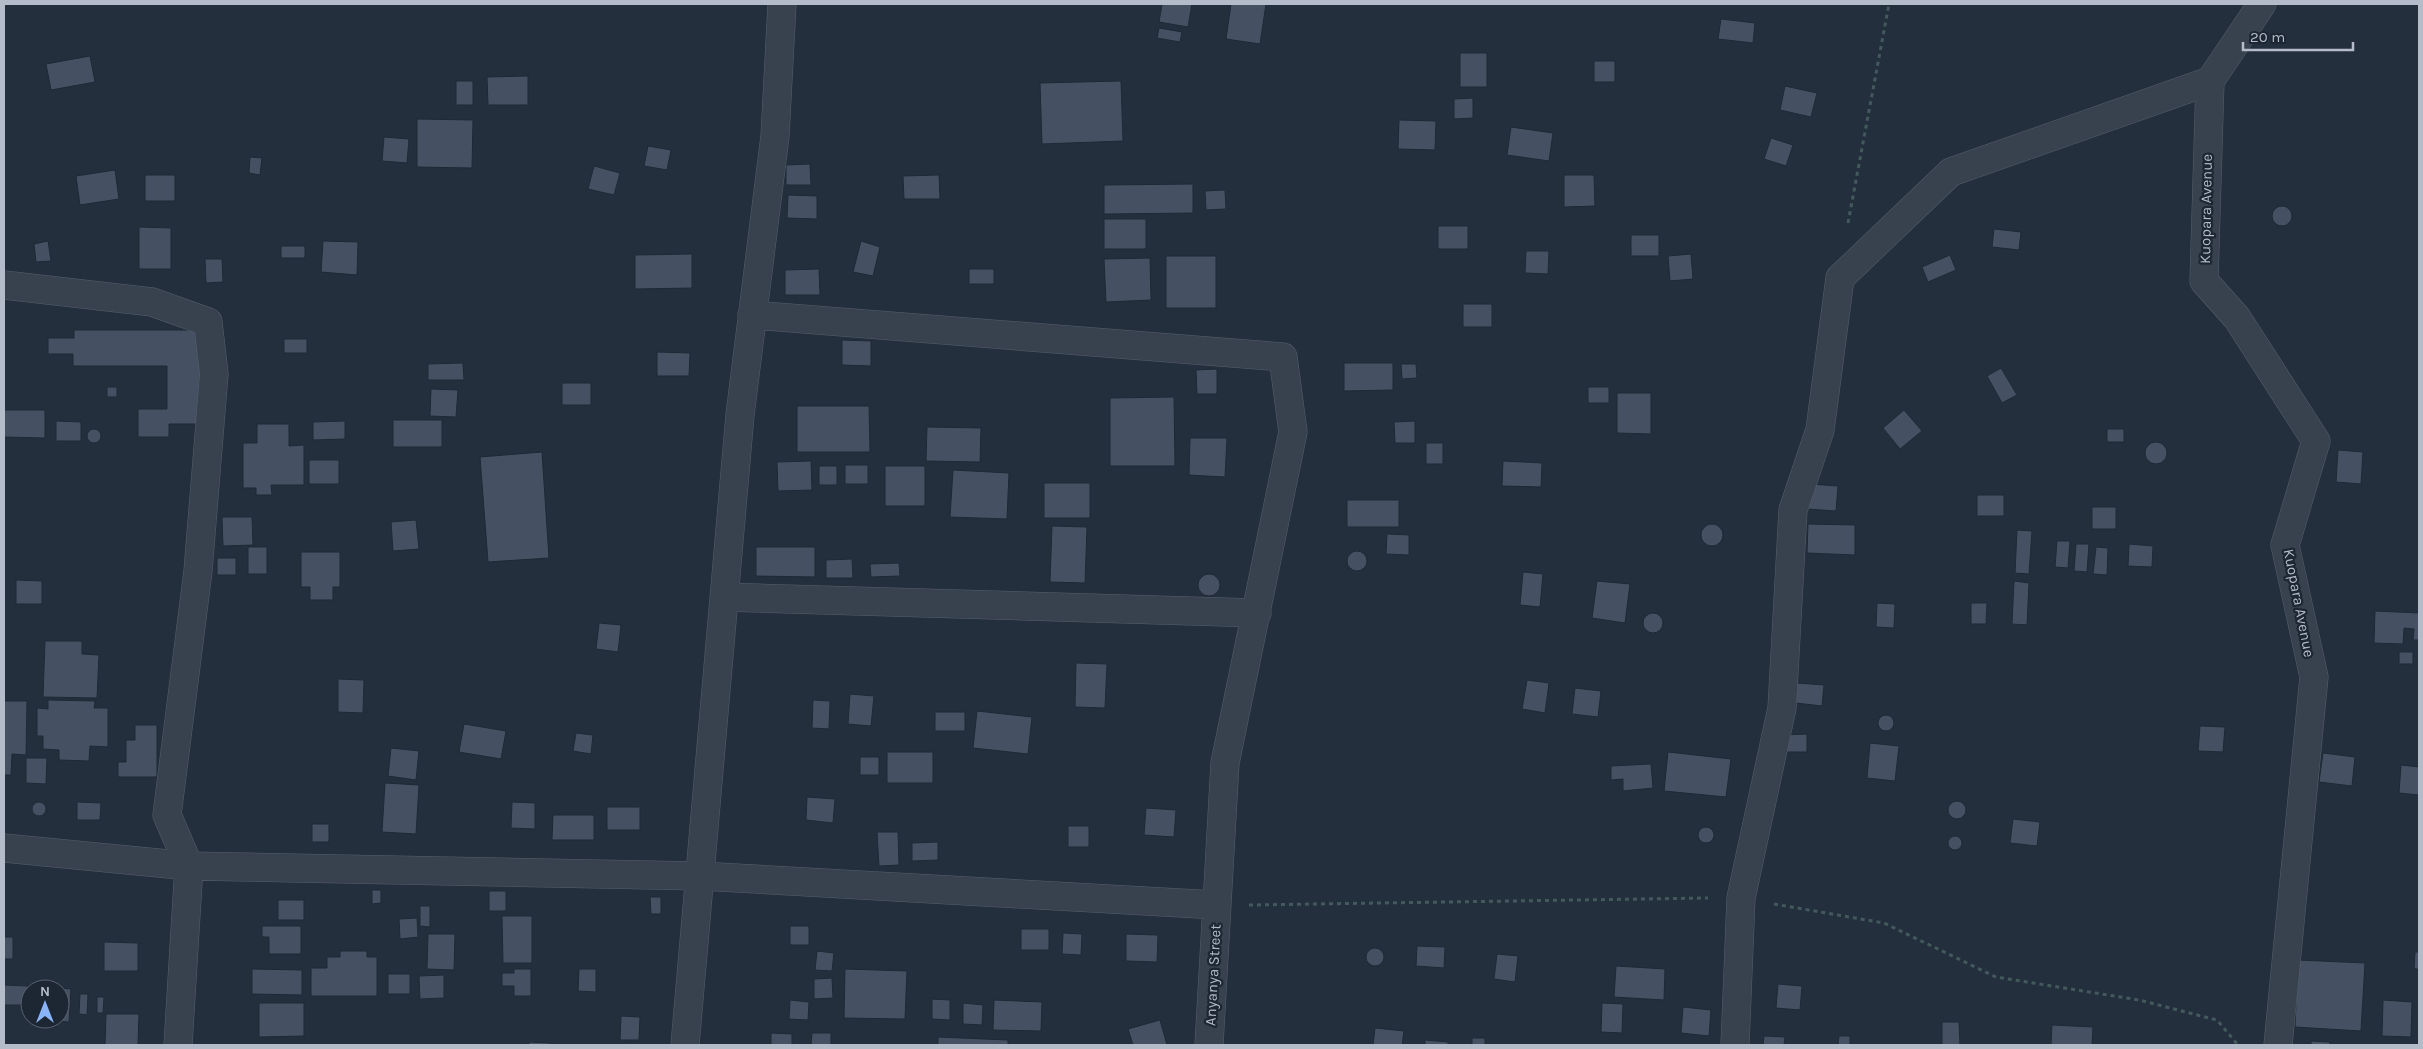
<svg xmlns="http://www.w3.org/2000/svg" width="2423" height="1049" font-family="Karla,sans-serif">
	<style>
		.building { fill: #455162; stroke: #1f2835 }
		.lines { fill: none; stroke-linecap: round; stroke-linejoin: round }
		.minor-casing { stroke: #565f6c; stroke-width: 29 }
		.path { stroke: #44595c; stroke-width: 3; stroke-dasharray: 4 4; stroke-linecap: butt }
		.minor { stroke: #38414e; stroke-width: 28 }
		.labels { text-anchor: middle; stroke-width: 4.5; stroke-linejoin: round; paint-order: stroke }
		.street-label { font-size: 15px; fill: #b4bcc9; stroke: #1d2633 }
	</style>
	<rect width="100%" height="100%" fill="#242f3e"/>
	<!-- building -->
	<path class="building" d="M 1162,4 L 1192,4 L 1188,27 L 1159,22 Z
		M 1231,4 L 1266,4 L 1260,44 L 1226,39 Z
		M 1721,19 L 1755,23 L 1753,43 L 1718,39 Z
		M 1159,28 L 1182,32 L 1180,42 L 1157,38 Z
		M 1460,53 L 1487,53 L 1487,87 L 1460,87 Z
		M 90,56 L 95,82 L 51,90 L 46,64 Z
		M 1594,61 L 1615,61 L 1615,82 L 1594,82 Z
		M 528,76 L 528,105 L 488,105 L 487,77 Z
		M 456,81 L 473,81 L 473,105 L 456,105 Z
		M 1121,81 L 1123,141 L 1042,144 L 1040,83 Z
		M 1785,86 L 1817,93 L 1811,117 L 1780,110 Z
		M 1473,98 L 1473,118 L 1454,119 L 1454,99 Z
		M 417,119 L 473,120 L 472,168 L 417,167 Z
		M 1399,120 L 1436,121 L 1435,150 L 1398,149 Z
		M 1511,127 L 1553,133 L 1549,161 L 1507,155 Z
		M 384,137 L 409,139 L 407,163 L 382,161 Z
		M 1771,138 L 1793,145 L 1786,166 L 1764,159 Z
		M 648,146 L 671,150 L 667,170 L 644,166 Z
		M 250,157 L 262,158 L 260,175 L 249,173 Z
		M 810,164 L 811,185 L 786,185 L 786,165 Z
		M 594,166 L 620,173 L 614,195 L 588,189 Z
		M 115,170 L 119,199 L 80,205 L 76,176 Z
		M 145,175 L 175,175 L 175,201 L 145,201 Z
		M 939,175 L 940,199 L 904,199 L 903,176 Z
		M 1564,175 L 1594,175 L 1595,206 L 1564,207 Z
		M 1193,184 L 1193,213 L 1104,214 L 1104,185 Z
		M 1225,190 L 1226,209 L 1206,210 L 1205,191 Z
		M 788,195 L 817,196 L 817,219 L 787,218 Z
		M2272 216a10 10 0 1 1 20 0a10 10 0 1 1-20 0Z
		M 1104,219 L 1146,219 L 1146,249 L 1104,249 Z
		M 1438,226 L 1468,226 L 1468,249 L 1438,249 Z
		M 139,227 L 171,228 L 171,269 L 139,269 Z
		M 1994,229 L 2021,232 L 2019,250 L 1992,247 Z
		M 1631,235 L 1659,235 L 1659,256 L 1631,256 Z
		M 48,241 L 51,261 L 36,262 L 34,244 Z
		M 323,241 L 358,242 L 357,275 L 321,272 Z
		M 861,241 L 880,247 L 873,276 L 853,272 Z
		M 281,246 L 305,246 L 305,258 L 281,258 Z
		M 1526,251 L 1549,251 L 1548,274 L 1525,273 Z
		M 692,254 L 692,288 L 635,289 L 635,255 Z
		M 1691,254 L 1693,279 L 1670,281 L 1668,256 Z
		M 1950,255 L 1956,270 L 1928,282 L 1922,267 Z
		M 1166,256 L 1216,256 L 1216,308 L 1166,308 Z
		M 1150,258 L 1151,300 L 1106,302 L 1104,259 Z
		M 205,259 L 222,259 L 223,282 L 206,283 Z
		M 819,269 L 820,295 L 785,295 L 785,270 Z
		M 969,269 L 994,269 L 994,284 L 969,284 Z
		M 1463,304 L 1492,304 L 1492,327 L 1463,327 Z
		M 74,330 L 202,330 L 202,424 L 169,424 L 169,437 L 138,437 L 138,409 L 167,409 L 167,366 L 73,366 L 73,354 L 48,354 L 48,338 L 74,338 Z
		M 284,339 L 307,339 L 307,353 L 284,353 Z
		M 842,340 L 871,341 L 871,366 L 842,365 Z
		M 657,352 L 690,353 L 689,376 L 657,376 Z
		M 463,363 L 464,380 L 428,380 L 428,364 Z
		M 1344,363 L 1393,363 L 1393,390 L 1344,391 Z
		M 1401,364 L 1416,364 L 1417,378 L 1402,379 Z
		M 2001,368 L 2017,395 L 2002,403 L 1987,376 Z
		M 1217,369 L 1217,394 L 1197,394 L 1196,370 Z
		M 562,383 L 591,383 L 591,405 L 562,405 Z
		M 107,387 L 117,387 L 117,397 L 107,397 Z
		M 1588,387 L 1609,387 L 1609,403 L 1588,403 Z
		M 431,389 L 458,390 L 456,417 L 430,416 Z
		M 1617,393 L 1651,393 L 1651,434 L 1617,433 Z
		M 1174,397 L 1175,466 L 1110,466 L 1110,398 Z
		M 797,406 L 869,406 L 870,452 L 797,452 Z
		M 4,410 L 45,410 L 45,438 L 4,437 Z
		M 1904,410 L 1922,431 L 1900,449 L 1883,428 Z
		M 393,420 L 442,420 L 442,447 L 393,447 Z
		M 56,421 L 81,422 L 81,441 L 56,441 Z
		M 345,421 L 345,439 L 313,440 L 313,422 Z
		M 1415,421 L 1415,443 L 1395,443 L 1394,422 Z
		M 257,424 L 289,424 L 289,446 L 304,445 L 304,485 L 271,485 L 272,495 L 256,495 L 256,488 L 243,488 L 243,443 L 257,443 Z
		M 927,427 L 981,428 L 980,462 L 926,461 Z
		M 2107,429 L 2124,429 L 2124,442 L 2107,442 Z
		M87 436a7 7 0 1 1 14 0a7 7 0 1 1-14 0Z
		M 1190,438 L 1227,438 L 1225,477 L 1189,475 Z
		M2145 453a11 11 0 1 1 22 0a11 11 0 1 1-22 0Z
		M 1426,443 L 1443,443 L 1443,464 L 1426,464 Z
		M 2338,450 L 2363,452 L 2361,484 L 2336,482 Z
		M 542,452 L 549,558 L 488,562 L 480,457 Z
		M 309,460 L 339,460 L 339,484 L 309,484 Z
		M 811,461 L 812,490 L 778,491 L 777,462 Z
		M 1503,461 L 1542,463 L 1541,487 L 1502,486 Z
		M 845,465 L 868,465 L 868,484 L 845,484 Z
		M 819,466 L 837,466 L 837,485 L 819,485 Z
		M 885,466 L 925,466 L 925,506 L 885,506 Z
		M 953,470 L 1009,473 L 1007,519 L 950,517 Z
		M 1044,483 L 1090,483 L 1090,518 L 1044,518 Z
		M 1810,484 L 1838,486 L 1836,511 L 1808,509 Z
		M 1977,495 L 2004,495 L 2004,516 L 1977,516 Z
		M 1347,500 L 1399,500 L 1399,527 L 1347,527 Z
		M 2092,507 L 2116,507 L 2116,529 L 2092,529 Z
		M 222,517 L 252,517 L 253,545 L 223,546 Z
		M 416,520 L 419,549 L 393,551 L 391,522 Z
		M 1808,524 L 1855,525 L 1855,555 L 1807,553 Z
		M1701 535a11 11 0 1 1 22 0a11 11 0 1 1-22 0Z
		M 1052,526 L 1087,527 L 1085,583 L 1050,582 Z
		M 2017,530 L 2032,531 L 2029,574 L 2015,573 Z
		M 1387,534 L 1409,535 L 1409,555 L 1386,554 Z
		M 2057,541 L 2070,541 L 2068,568 L 2055,567 Z
		M 2076,544 L 2089,544 L 2087,572 L 2074,571 Z
		M 2129,544 L 2153,546 L 2152,567 L 2128,566 Z
		M 248,547 L 267,547 L 267,574 L 248,574 Z
		M 756,547 L 815,547 L 815,577 L 756,576 Z
		M 2096,547 L 2108,548 L 2107,575 L 2093,574 Z
		M1347 561a10 10 0 1 1 20 0a10 10 0 1 1-20 0Z
		M 301,552 L 340,552 L 340,587 L 333,587 L 333,600 L 310,600 L 310,587 L 301,587 Z
		M 217,558 L 236,558 L 236,575 L 217,575 Z
		M 852,559 L 853,578 L 826,578 L 826,560 Z
		M 899,563 L 900,576 L 871,577 L 870,564 Z
		M 1523,572 L 1543,574 L 1540,607 L 1520,605 Z
		M1198 585a11 11 0 1 1 22 0a11 11 0 1 1-22 0Z
		M 16,580 L 42,581 L 42,604 L 16,604 Z
		M 1597,581 L 1630,584 L 1625,623 L 1592,618 Z
		M 2014,581 L 2029,583 L 2027,625 L 2012,624 Z
		M 1877,603 L 1895,604 L 1894,628 L 1876,627 Z
		M 1971,603 L 1987,603 L 1986,624 L 1971,624 Z
		M 2375,611 L 2419,613 L 2419,640 L 2413,640 L 2414,629 L 2404,628 L 2403,644 L 2374,643 Z
		M1643 623a10 10 0 1 1 20 0a10 10 0 1 1-20 0Z
		M 599,623 L 621,625 L 618,652 L 596,649 Z
		M 45,641 L 82,641 L 82,654 L 99,655 L 97,698 L 43,697 Z
		M 2399,652 L 2413,652 L 2413,664 L 2399,664 Z
		M 1076,663 L 1107,664 L 1105,708 L 1075,707 Z
		M 338,679 L 364,680 L 363,713 L 338,712 Z
		M 1527,680 L 1549,683 L 1545,713 L 1522,709 Z
		M 1797,683 L 1824,685 L 1822,706 L 1796,703 Z
		M 1575,688 L 1601,691 L 1598,717 L 1572,714 Z
		M 850,694 L 874,696 L 871,726 L 848,724 Z
		M 48,700 L 95,701 L 94,708 L 108,708 L 108,747 L 90,746 L 89,761 L 59,760 L 59,750 L 43,749 L 43,736 L 37,736 L 37,708 L 48,709 Z
		M 813,700 L 830,701 L 829,729 L 812,728 Z
		M 4,701 L 27,701 L 26,755 L 12,754 L 11,775 L 4,775 Z
		M 977,711 L 1032,717 L 1028,754 L 973,748 Z
		M 935,712 L 965,712 L 965,731 L 935,731 Z
		M1878 723a8 8 0 1 1 16 0a8 8 0 1 1-16 0Z
		M 464,724 L 506,731 L 501,759 L 459,752 Z
		M 135,725 L 157,725 L 157,777 L 118,777 L 118,762 L 126,762 L 126,740 L 135,740 Z
		M 2200,726 L 2225,727 L 2223,752 L 2198,751 Z
		M 576,733 L 593,735 L 591,754 L 573,751 Z
		M 1807,734 L 1807,752 L 1782,752 L 1782,735 Z
		M 1870,743 L 1899,746 L 1895,781 L 1867,778 Z
		M 391,748 L 419,751 L 416,780 L 388,776 Z
		M 887,752 L 933,752 L 933,783 L 887,783 Z
		M 1668,752 L 1731,759 L 1726,797 L 1664,791 Z
		M 2323,753 L 2355,757 L 2352,786 L 2319,782 Z
		M 860,757 L 879,757 L 879,775 L 860,775 Z
		M 26,758 L 47,758 L 46,784 L 26,783 Z
		M 1651,764 L 1653,788 L 1623,791 L 1623,779 L 1611,780 L 1611,766 Z
		M 2401,765 L 2419,767 L 2419,795 L 2399,793 Z
		M 385,783 L 419,785 L 416,834 L 382,832 Z
		M 807,797 L 835,799 L 833,823 L 806,820 Z
		M1948 810a9 9 0 1 1 18 0a9 9 0 1 1-18 0Z
		M32 809a7 7 0 1 1 14 0a7 7 0 1 1-14 0Z
		M 77,802 L 101,803 L 100,820 L 77,820 Z
		M 512,802 L 535,803 L 535,829 L 511,828 Z
		M 607,807 L 640,807 L 640,830 L 607,830 Z
		M 1146,808 L 1176,810 L 1174,837 L 1144,835 Z
		M 553,815 L 594,815 L 594,840 L 552,840 Z
		M 2013,819 L 2040,822 L 2037,846 L 2010,843 Z
		M 312,824 L 329,824 L 329,842 L 312,842 Z
		M 1068,826 L 1089,826 L 1089,847 L 1068,847 Z
		M1698 835a8 8 0 1 1 16 0a8 8 0 1 1-16 0Z
		M 877,832 L 898,832 L 899,865 L 879,866 Z
		M1948 843a7 7 0 1 1 14 0a7 7 0 1 1-14 0Z
		M 938,842 L 938,860 L 912,861 L 912,843 Z
		M 372,890 L 381,890 L 381,903 L 372,904 Z
		M 489,891 L 506,891 L 506,911 L 489,911 Z
		M 650,897 L 661,897 L 661,914 L 651,914 Z
		M 278,900 L 304,900 L 304,920 L 278,920 Z
		M 420,906 L 430,906 L 430,927 L 420,926 Z
		M 502,916 L 532,916 L 532,963 L 503,963 Z
		M 417,918 L 418,937 L 400,939 L 399,919 Z
		M 262,926 L 301,926 L 301,954 L 269,954 L 269,937 L 262,937 Z
		M 790,926 L 809,926 L 809,945 L 790,945 Z
		M 1021,929 L 1049,929 L 1049,950 L 1021,950 Z
		M 1063,933 L 1082,934 L 1081,955 L 1062,954 Z
		M 428,934 L 455,934 L 454,970 L 427,969 Z
		M 1126,934 L 1158,935 L 1157,962 L 1126,961 Z
		M 4,937 L 13,937 L 13,959 L 4,959 Z
		M 104,942 L 138,943 L 138,971 L 104,971 Z
		M 1417,946 L 1445,947 L 1444,968 L 1416,966 Z
		M1366 957a9 9 0 1 1 18 0a9 9 0 1 1-18 0Z
		M 340,951 L 367,951 L 367,957 L 377,957 L 377,996 L 311,996 L 311,968 L 327,968 L 327,957 L 340,957 Z
		M 817,951 L 834,953 L 832,971 L 815,970 Z
		M 2415,952 L 2419,952 L 2419,969 L 2414,969 Z
		M 1497,954 L 1518,956 L 1515,982 L 1494,979 Z
		M 2298,960 L 2365,963 L 2361,1031 L 2295,1027 Z
		M 1616,966 L 1665,969 L 1664,1000 L 1614,997 Z
		M 252,969 L 302,970 L 302,995 L 252,994 Z
		M 514,969 L 531,969 L 531,996 L 514,996 L 514,986 L 502,986 L 502,973 L 514,973 Z
		M 579,969 L 596,969 L 596,992 L 578,991 Z
		M 845,969 L 907,971 L 905,1019 L 844,1018 Z
		M 388,974 L 410,974 L 410,994 L 388,994 Z
		M 444,975 L 444,998 L 420,999 L 419,976 Z
		M 832,978 L 833,998 L 814,999 L 814,979 Z
		M 1778,984 L 1802,986 L 1800,1010 L 1776,1008 Z
		M 4,985 L 28,986 L 27,1005 L 4,1005 Z
		M 58,988 L 71,989 L 69,1022 L 57,1021 L 60,1019 Z
		M 80,994 L 88,994 L 87,1015 L 79,1014 Z
		M 97,997 L 104,997 L 103,1013 L 97,1013 Z
		M 932,999 L 950,1000 L 950,1020 L 932,1019 Z
		M 790,1000 L 809,1002 L 808,1020 L 789,1019 Z
		M 994,1000 L 1042,1002 L 1041,1031 L 993,1030 Z
		M 2383,1000 L 2412,1002 L 2411,1037 L 2382,1036 Z
		M 259,1003 L 304,1003 L 304,1036 L 259,1037 Z
		M 963,1003 L 983,1005 L 982,1025 L 963,1024 Z
		M 1602,1003 L 1623,1004 L 1622,1033 L 1601,1032 Z
		M 1683,1007 L 1711,1010 L 1709,1036 L 1681,1033 Z
		M 106,1014 L 139,1014 L 138,1045 L 105,1045 Z
		M 621,1016 L 640,1017 L 639,1040 L 620,1040 Z
		M 1160,1020 L 1167,1045 L 1133,1045 L 1128,1029 Z
		M 1942,1022 L 1959,1022 L 1960,1045 L 1942,1045 Z
		M 2052,1025 L 2093,1027 L 2092,1045 L 2051,1045 Z
		M 1375,1028 L 1404,1031 L 1402,1045 L 1373,1045 Z
		M 771,1033 L 792,1034 L 792,1045 L 771,1045 Z
		M 812,1033 L 831,1033 L 831,1045 L 811,1045 Z
		M 1764,1036 L 1785,1037 L 1784,1045 L 1763,1045 Z
		M 1839,1036 L 1850,1036 L 1850,1045 L 1838,1045 Z
		M 938,1037 L 1008,1040 L 1008,1045 L 938,1045 Z
		M 1472,1038 L 1485,1038 L 1485,1045 L 1472,1045 Z
		M 1425,1040 L 1448,1042 L 1448,1045 L 1425,1045 Z
		M 2311,1041 L 2330,1042 L 2330,1045 L 2311,1045 Z
		M 529,1042 L 550,1043 L 550,1045 L 529,1045 Z"/>
	<g class="lines">
		<!-- minor casing -->
		<g class="minor-casing">
			<path id="minor" d="M 2262,4 L 2210,81 L 2204,281 L 2237,318 L 2316,441 L 2285,545 L 2314,677 L 2278,1045
				M 4,285 L 152,302 L 208,322 L 214,374 L 198,571 L 167,815 L 189,866 L 178,1045
				M 752,315 L 1283,357 L 1293,432 L 1225,763 L 1209,1045
				M 724,597 L 1257,613
				M 4,848 L 189,866 L 700,876 L 1216,905
				M 685,1045 L 740,415 L 775,136 L 782,4
				M 1735,1045 L 1741,898 L 1782,708 L 1793,510 L 1820,430 L 1840,278 L 1951,172 L 2210,81"/>
		</g>
		<!-- path -->
		<path class="path" d="M 1848,223 L 1889,4
			M 1774,904 L 1884,923 L 1996,977 L 2139,1000 L 2217,1020 L 2238,1045
			M 1249,905 L 1708,898"/>
		<!-- minor -->
		<use href="#minor" class="minor"/>
	</g>
	<g class="labels">
		<!-- street labels -->
		<g class="street-label">
			<text transform="translate(2206 209) rotate(-89)" y="5">Kuopara Avenue</text>
			<text transform="translate(2299 603) rotate(79)" y="5">Kuopara Avenue</text>
			<text transform="translate(1213 975) rotate(-87)" y="5">Anyanya Street</text>
		</g>
	</g>
	<!-- border -->
	<rect width="2423" height="1049" fill="none" stroke="#b4bcc9" stroke-width="10"/>
	<!-- north arrow -->
	<g transform="translate(45 1004)"><circle r="24" fill="#1d2633" stroke="#59626f"/>
	<path d="M0-4L9 19L0 12L-9 19Z" fill="#8ab4f8"/>
	<text y="-8" font-size="14" font-weight="bold" text-anchor="middle" fill="#b4bcc9">N</text>
	</g>
	<!-- scale -->
	<path d="M2243 42v8h110v-8" fill="none" stroke="#b4bcc9" stroke-width="2.5"/>
	<text x="2250" y="42" font-size="15" fill="#b4bcc9" stroke="#1d2633" stroke-width="4" paint-order="stroke">20 m</text>
</svg>
